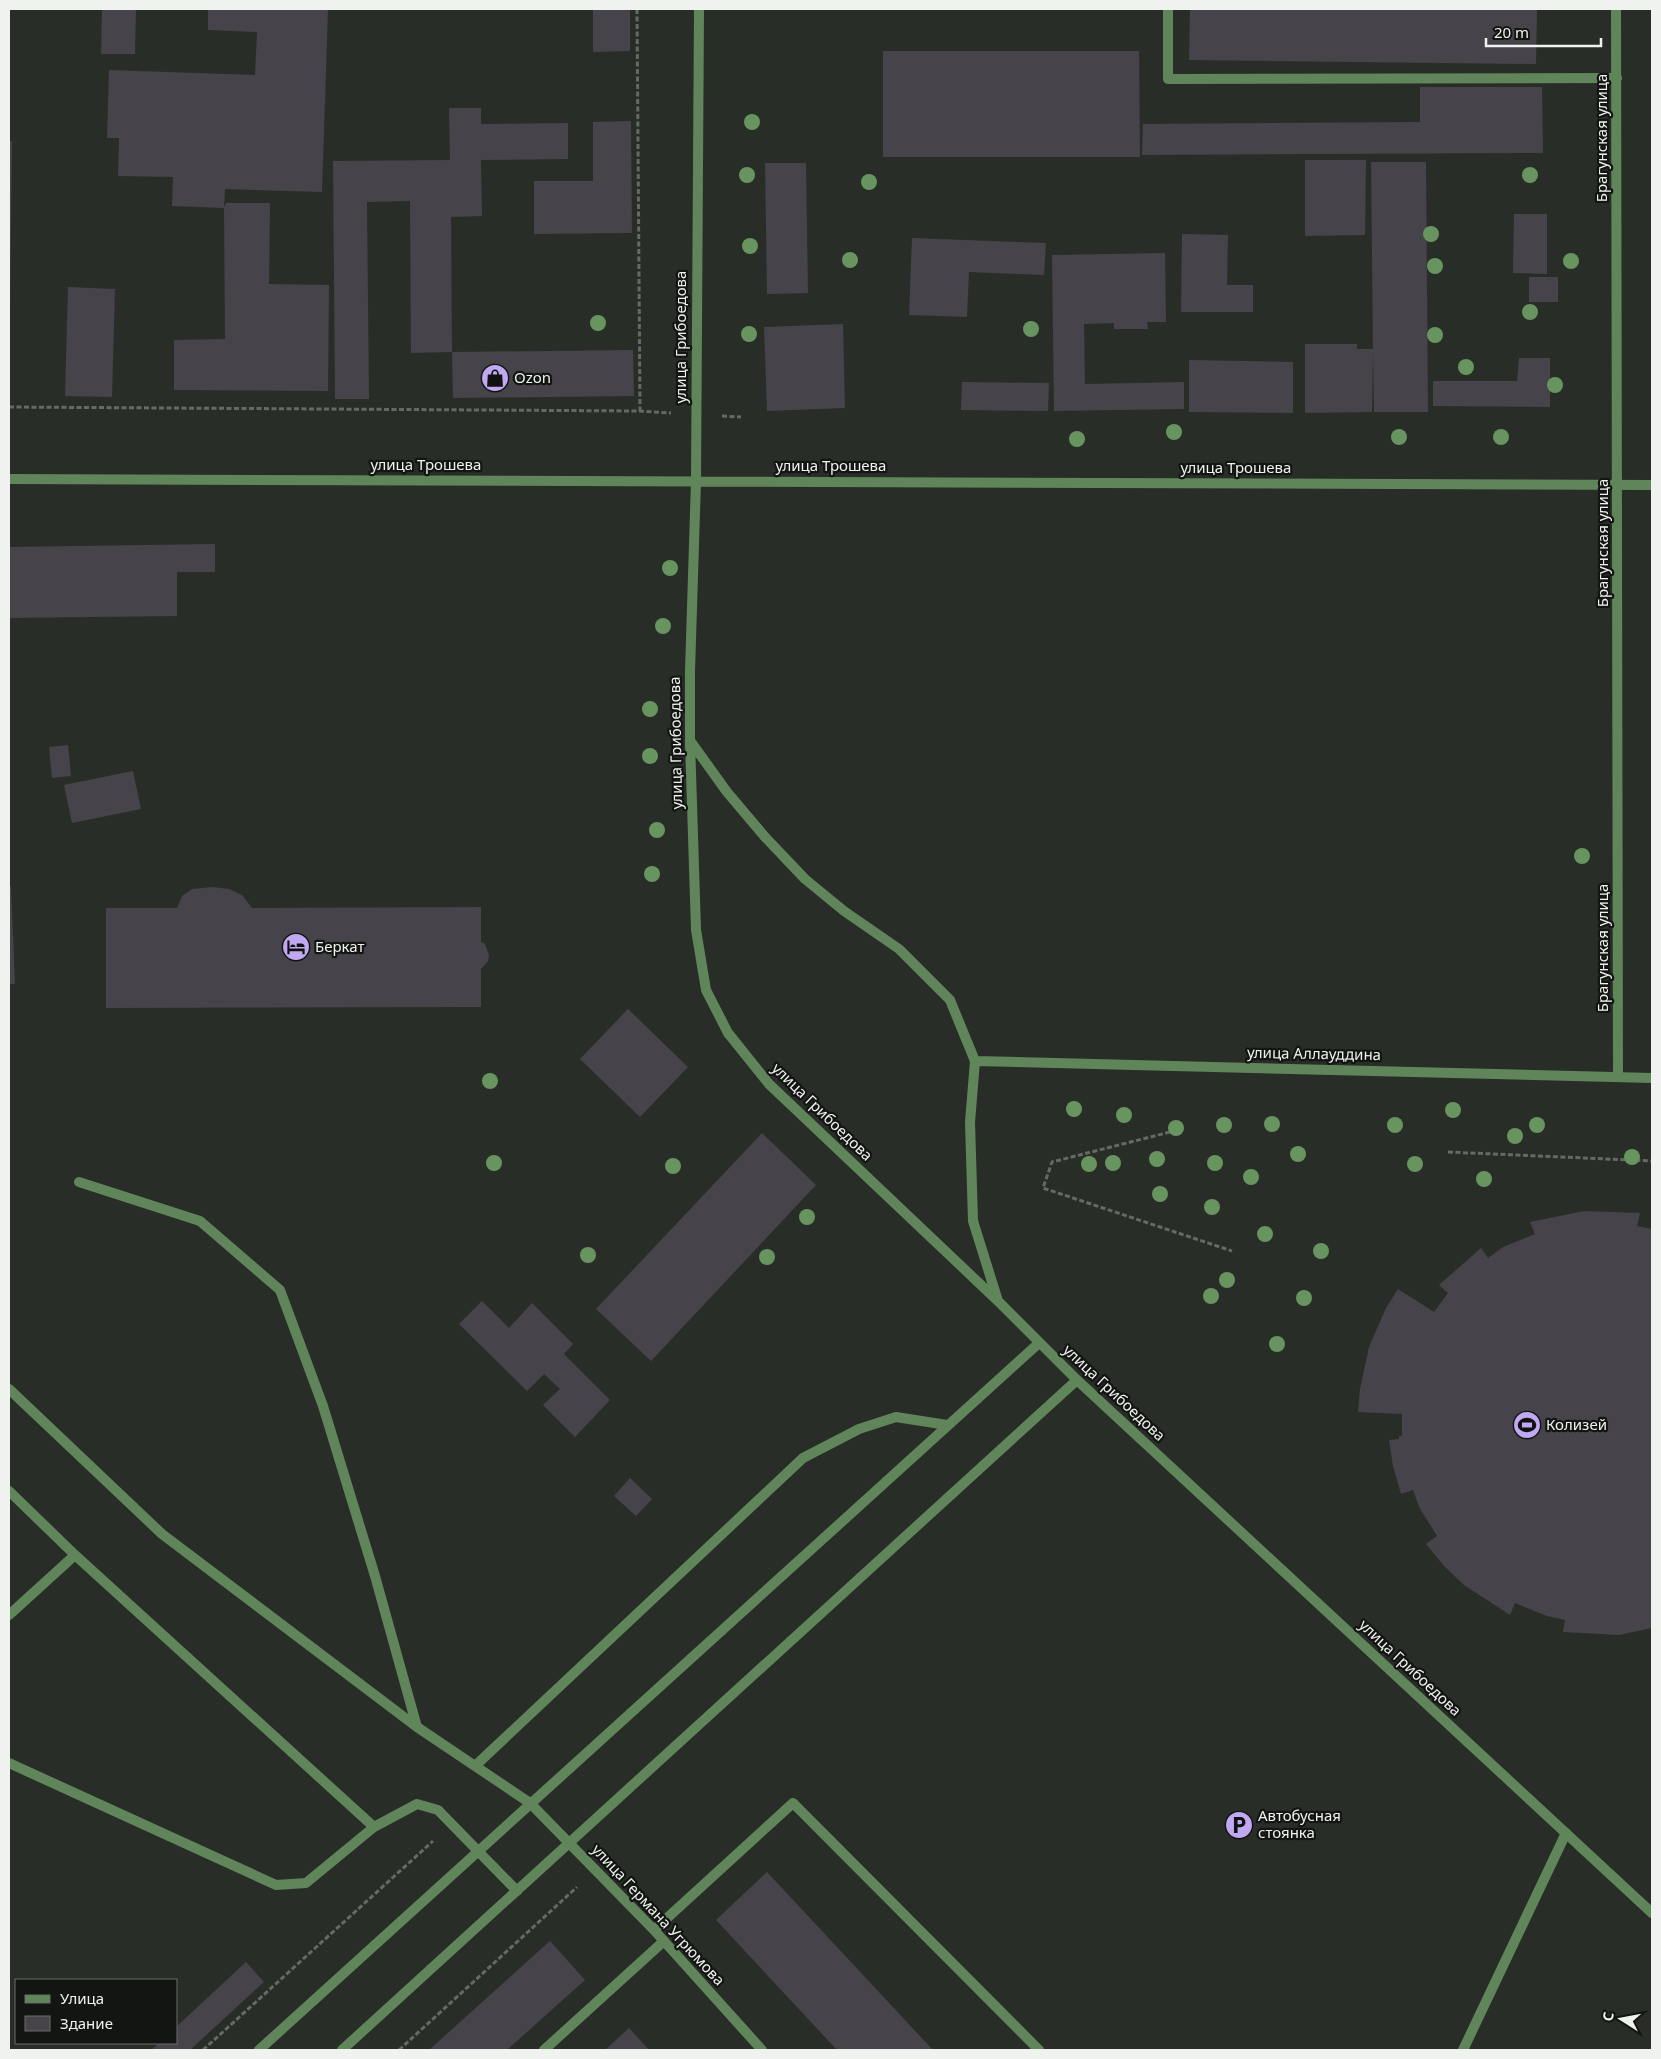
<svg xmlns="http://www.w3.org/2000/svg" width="1661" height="2059" font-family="'Noto Sans',sans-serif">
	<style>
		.building { fill: #46434b }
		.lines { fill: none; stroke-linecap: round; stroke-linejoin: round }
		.path { stroke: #656a64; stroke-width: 3; stroke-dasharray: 5 2.5; stroke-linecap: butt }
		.service { stroke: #61855a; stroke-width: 10 }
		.minor { stroke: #61855a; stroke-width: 10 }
		.tertiary { stroke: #61855a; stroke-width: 10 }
		.tree { fill: #689460 }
		.labels { text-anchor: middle; stroke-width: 4.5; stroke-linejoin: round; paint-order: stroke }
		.street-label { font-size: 15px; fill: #eff2ee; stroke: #131512 }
		.poi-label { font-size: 15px; fill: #eff2ee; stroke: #131512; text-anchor: start }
	</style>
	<rect width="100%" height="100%" fill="#282e27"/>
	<!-- building -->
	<path class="building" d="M 102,9 L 136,9 L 135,54 L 101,54 Z
		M 208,9 L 328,9 L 322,192 L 225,189 L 224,208 L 226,203 L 270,203 L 269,284 L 329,285 L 328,391 L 174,390 L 174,340 L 225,339 L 224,208 L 172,206 L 173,177 L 118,176 L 119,138 L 107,138 L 109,70 L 255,75 L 257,32 L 208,30 Z
		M 593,9 L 630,9 L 630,51 L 593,52 Z
		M 1190,9 L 1537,9 L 1536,64 L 1189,60 Z
		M 883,51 L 1139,51 L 1140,157 L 883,157 Z
		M 1420,87 L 1542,87 L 1543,153 L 1142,155 L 1143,124 L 1420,122 Z
		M 449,108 L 481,108 L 481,124 L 568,123 L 568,159 L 481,160 L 482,216 L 451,217 L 452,352 L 411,353 L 410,201 L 367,202 L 369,399 L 335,399 L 333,161 L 450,160 Z
		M 631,121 L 632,233 L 534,234 L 534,181 L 593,181 L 593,122 Z
		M 9,141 L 12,141 L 10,311 L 9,311 Z
		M 1305,160 L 1366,160 L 1365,235 L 1305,236 Z
		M 1371,162 L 1426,162 L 1428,412 L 1374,412 L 1373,352 L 1372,412 L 1305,413 L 1305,344 L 1357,344 L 1357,349 L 1373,349 Z
		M 765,163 L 806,163 L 808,293 L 767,294 Z
		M 1514,214 L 1547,214 L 1547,274 L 1513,273 Z
		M 1182,234 L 1228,235 L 1227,285 L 1253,285 L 1253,312 L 1181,312 Z
		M 912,238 L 1046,243 L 1044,275 L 969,272 L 967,317 L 909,315 Z
		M 1165,253 L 1166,322 L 1147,322 L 1148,329 L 1114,329 L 1114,323 L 1084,324 L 1085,384 L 1184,382 L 1184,409 L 1054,411 L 1052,255 Z
		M 1529,277 L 1558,277 L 1558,302 L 1529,302 Z
		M 68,287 L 115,289 L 112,397 L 65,396 Z
		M 843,324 L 845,408 L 767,411 L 764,327 Z
		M 633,350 L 634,396 L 453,398 L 452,352 Z
		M 1519,358 L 1550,358 L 1550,407 L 1433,406 L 1433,381 L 1517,381 Z
		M 1189,360 L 1293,362 L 1293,413 L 1189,412 Z
		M 962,382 L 1049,383 L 1048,411 L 961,410 Z
		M 215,544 L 215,572 L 177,572 L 177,616 L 9,618 L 9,547 Z
		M 68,745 L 71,776 L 52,778 L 49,747 Z
		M 133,771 L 141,809 L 72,823 L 64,785 Z
		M 9,886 L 11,886 L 15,984 L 9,984 Z
		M 213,887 L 229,889 L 242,895 L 252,908 L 481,907 L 481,942 L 485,944 L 489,955 L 488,961 L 481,969 L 481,1007 L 106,1008 L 106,908 L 177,908 L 182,896 L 192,889 Z
		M 628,1009 L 688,1067 L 640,1117 L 580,1059 Z
		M 762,1133 L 816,1185 L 651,1361 L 596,1309 Z
		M 1584,1211 L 1640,1213 L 1637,1226 L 1652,1229 L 1652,1628 L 1619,1635 L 1563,1632 L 1565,1620 L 1547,1616 L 1515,1603 L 1510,1615 L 1464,1585 L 1444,1566 L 1426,1544 L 1437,1536 L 1419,1507 L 1413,1490 L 1401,1494 L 1393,1466 L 1389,1440 L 1399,1439 L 1399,1436 L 1402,1436 L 1402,1414 L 1358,1412 L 1360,1389 L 1369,1347 L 1386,1308 L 1398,1289 L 1434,1312 L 1448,1293 L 1439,1285 L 1481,1248 L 1488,1258 L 1503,1247 L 1535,1234 L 1530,1222 Z
		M 482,1301 L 509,1328 L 532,1303 L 573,1344 L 564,1354 L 610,1400 L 575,1437 L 543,1405 L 560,1389 L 544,1374 L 527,1391 L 459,1324 Z
		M 630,1478 L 652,1499 L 636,1516 L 614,1496 Z
		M 767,1872 L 933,2050 L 837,2050 L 716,1920 Z
		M 550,1941 L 585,1980 L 507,2050 L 429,2050 Z
		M 246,1962 L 264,1982 L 190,2050 L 151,2050 L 159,2043 L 176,2043 L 176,2027 Z
		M 629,2028 L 649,2050 L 605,2050 Z"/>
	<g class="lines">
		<!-- path -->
		<path class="path" d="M 637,9 L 640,411
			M 9,407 L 640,411 L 671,413
			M 722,416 L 741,417
			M 1170,1132 L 1052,1162 L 1043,1188 L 1232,1251
			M 1448,1152 L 1652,1161
			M 203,2050 L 433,1841
			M 399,2050 L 577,1887"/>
		<!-- service -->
		<path class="service" d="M 1168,9 L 1168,79 L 1617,78
			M 79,1182 L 200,1221 L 280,1290 L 323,1406 L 375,1576 L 417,1727 L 530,1803
			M 9,1389 L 162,1534 L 417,1727
			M 9,1491 L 75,1555 L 374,1827 L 417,1804 L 438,1810 L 517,1891
			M 9,1615 L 75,1555
			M 9,1763 L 276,1885 L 306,1883 L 374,1827
			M 475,1766 L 803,1458 L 859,1429 L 896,1417 L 947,1425
			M 654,1930 L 793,1803 L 1039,2050
			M 544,2050 L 664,1941
			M 1463,2050 L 1566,1833"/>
		<!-- minor -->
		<path class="minor" d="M 1616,9 L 1618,1077
			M 1077,1380 L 1652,1913"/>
		<!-- tertiary -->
		<path class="tertiary" d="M 9,479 L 1652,485
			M 691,742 L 727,792 L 765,837 L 805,879 L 844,911 L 899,949 L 950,1000 L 975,1061 L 970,1122 L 973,1221 L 998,1301
			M 975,1061 L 1652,1078
			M 530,1803 L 654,1930 L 762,2050
			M 259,2050 L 1039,1343
			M 342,2050 L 1077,1380 L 999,1302 L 769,1084 L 728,1033 L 706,990 L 696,930 L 690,741 L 690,671 L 696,481 L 699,9"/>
	</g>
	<!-- trees -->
	<g class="tree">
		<circle cx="752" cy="122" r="8"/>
		<circle cx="747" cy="175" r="8"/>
		<circle cx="1530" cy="175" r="8"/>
		<circle cx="869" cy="182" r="8"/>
		<circle cx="1431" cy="234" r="8"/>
		<circle cx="750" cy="246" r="8"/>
		<circle cx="850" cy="260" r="8"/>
		<circle cx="1571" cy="261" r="8"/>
		<circle cx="1435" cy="266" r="8"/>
		<circle cx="1530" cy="312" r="8"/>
		<circle cx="598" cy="323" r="8"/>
		<circle cx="1031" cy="329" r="8"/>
		<circle cx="749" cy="334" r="8"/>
		<circle cx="1435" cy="335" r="8"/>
		<circle cx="1466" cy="367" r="8"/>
		<circle cx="1555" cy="385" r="8"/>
		<circle cx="1174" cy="432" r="8"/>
		<circle cx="1399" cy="437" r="8"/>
		<circle cx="1501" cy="437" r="8"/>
		<circle cx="1077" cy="439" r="8"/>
		<circle cx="670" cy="568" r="8"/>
		<circle cx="663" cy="626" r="8"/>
		<circle cx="650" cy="709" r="8"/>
		<circle cx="650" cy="756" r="8"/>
		<circle cx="657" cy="830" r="8"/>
		<circle cx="1582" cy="856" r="8"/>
		<circle cx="652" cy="874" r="8"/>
		<circle cx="490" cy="1081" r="8"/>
		<circle cx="1074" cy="1109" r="8"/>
		<circle cx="1453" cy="1110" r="8"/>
		<circle cx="1124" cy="1115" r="8"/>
		<circle cx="1272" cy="1124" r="8"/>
		<circle cx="1224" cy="1125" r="8"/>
		<circle cx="1395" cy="1125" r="8"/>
		<circle cx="1537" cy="1125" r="8"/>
		<circle cx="1176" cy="1128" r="8"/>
		<circle cx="1515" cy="1136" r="8"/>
		<circle cx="1298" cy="1154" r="8"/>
		<circle cx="1632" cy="1157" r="8"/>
		<circle cx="1157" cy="1159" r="8"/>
		<circle cx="494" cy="1163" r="8"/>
		<circle cx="1113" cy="1163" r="8"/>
		<circle cx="1215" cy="1163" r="8"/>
		<circle cx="1089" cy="1164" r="8"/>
		<circle cx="1415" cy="1164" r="8"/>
		<circle cx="673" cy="1166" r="8"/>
		<circle cx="1251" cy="1177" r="8"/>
		<circle cx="1484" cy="1179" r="8"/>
		<circle cx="1160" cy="1194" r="8"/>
		<circle cx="1212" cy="1207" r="8"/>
		<circle cx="807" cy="1217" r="8"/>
		<circle cx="1265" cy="1234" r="8"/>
		<circle cx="1321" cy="1251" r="8"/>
		<circle cx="588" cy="1255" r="8"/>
		<circle cx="767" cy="1257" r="8"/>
		<circle cx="1227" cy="1280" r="8"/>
		<circle cx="1211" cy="1296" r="8"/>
		<circle cx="1304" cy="1298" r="8"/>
		<circle cx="1277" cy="1344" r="8"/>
	</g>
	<!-- icons -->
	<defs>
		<g id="shop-disc" transform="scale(1.4375)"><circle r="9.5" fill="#c1a8f3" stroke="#131512"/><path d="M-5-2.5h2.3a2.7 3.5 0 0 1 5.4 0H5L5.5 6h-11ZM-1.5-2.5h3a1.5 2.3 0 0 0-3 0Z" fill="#111"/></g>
		<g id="hotel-disc" transform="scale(1.4375)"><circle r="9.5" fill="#c1a8f3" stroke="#131512"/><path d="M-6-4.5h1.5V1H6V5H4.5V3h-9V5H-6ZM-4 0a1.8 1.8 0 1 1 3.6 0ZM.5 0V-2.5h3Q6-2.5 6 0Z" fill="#111"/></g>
		<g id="stadium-disc" transform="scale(1.4375)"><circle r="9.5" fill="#c1a8f3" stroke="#131512"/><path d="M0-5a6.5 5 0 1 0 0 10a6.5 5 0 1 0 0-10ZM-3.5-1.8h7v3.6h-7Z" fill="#111"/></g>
		<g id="parking-disc" transform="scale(1.4375)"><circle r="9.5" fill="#c1a8f3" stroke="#131512"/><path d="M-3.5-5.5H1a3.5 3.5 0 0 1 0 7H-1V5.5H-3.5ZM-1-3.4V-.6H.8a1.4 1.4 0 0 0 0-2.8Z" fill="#111"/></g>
	</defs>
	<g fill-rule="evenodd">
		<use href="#shop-disc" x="495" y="378"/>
		<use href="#hotel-disc" x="296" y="947"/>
		<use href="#stadium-disc" x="1527" y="1425"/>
		<use href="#parking-disc" x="1239" y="1825"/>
	</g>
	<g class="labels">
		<!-- street labels -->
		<g class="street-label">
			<text transform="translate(1602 138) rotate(-90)" y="5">Брагунская улица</text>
			<text transform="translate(681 337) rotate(-90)" y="5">улица Грибоедова</text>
			<text x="426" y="470">улица Трошева</text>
			<text x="831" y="471">улица Трошева</text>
			<text x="1236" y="473">улица Трошева</text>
			<text transform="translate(1603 543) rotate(-90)" y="5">Брагунская улица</text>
			<text transform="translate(676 743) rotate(-91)" y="5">улица Грибоедова</text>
			<text transform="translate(1603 948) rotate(-90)" y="5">Брагунская улица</text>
			<text transform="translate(1314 1054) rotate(1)" y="5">улица Аллауддина</text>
			<text transform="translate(822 1112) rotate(44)" y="5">улица Грибоедова</text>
			<text transform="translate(1114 1393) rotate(43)" y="5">улица Грибоедова</text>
			<text transform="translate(1410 1668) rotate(43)" y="5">улица Грибоедова</text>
			<text transform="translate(658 1915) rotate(47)" y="5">улица Германа Угрюмова</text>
		</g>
		<!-- poi labels -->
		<g class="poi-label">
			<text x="514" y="383">Ozon</text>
			<text x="315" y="952">Беркат</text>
			<text x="1546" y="1430">Колизей</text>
			<text x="1258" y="1821">Автобусная<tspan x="1258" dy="17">стоянка</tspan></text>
		</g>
	</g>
	<!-- border -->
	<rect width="1661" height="2059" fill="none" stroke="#eff2ee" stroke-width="20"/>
	<!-- legend -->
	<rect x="15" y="1979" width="162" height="65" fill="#131512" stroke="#6b6d6a"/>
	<rect x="25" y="1995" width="25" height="8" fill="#61855a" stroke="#6b6d6a"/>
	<text x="60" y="2004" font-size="15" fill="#eff2ee">Улица</text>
	<rect x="25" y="2016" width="25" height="15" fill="#46434b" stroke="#6b6d6a"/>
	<text x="60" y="2029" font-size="15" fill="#eff2ee">Здание</text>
	<!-- north arrow -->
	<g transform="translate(1621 2019) rotate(281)" stroke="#131512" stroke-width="4" paint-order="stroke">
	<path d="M0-4L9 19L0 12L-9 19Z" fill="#eff2ee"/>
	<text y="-8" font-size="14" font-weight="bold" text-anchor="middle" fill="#eff2ee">С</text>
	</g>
	<!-- scale -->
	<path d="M1486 38v8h115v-8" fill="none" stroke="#eff2ee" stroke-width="2.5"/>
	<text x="1494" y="38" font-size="15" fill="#eff2ee" stroke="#131512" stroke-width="4" paint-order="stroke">20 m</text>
</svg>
